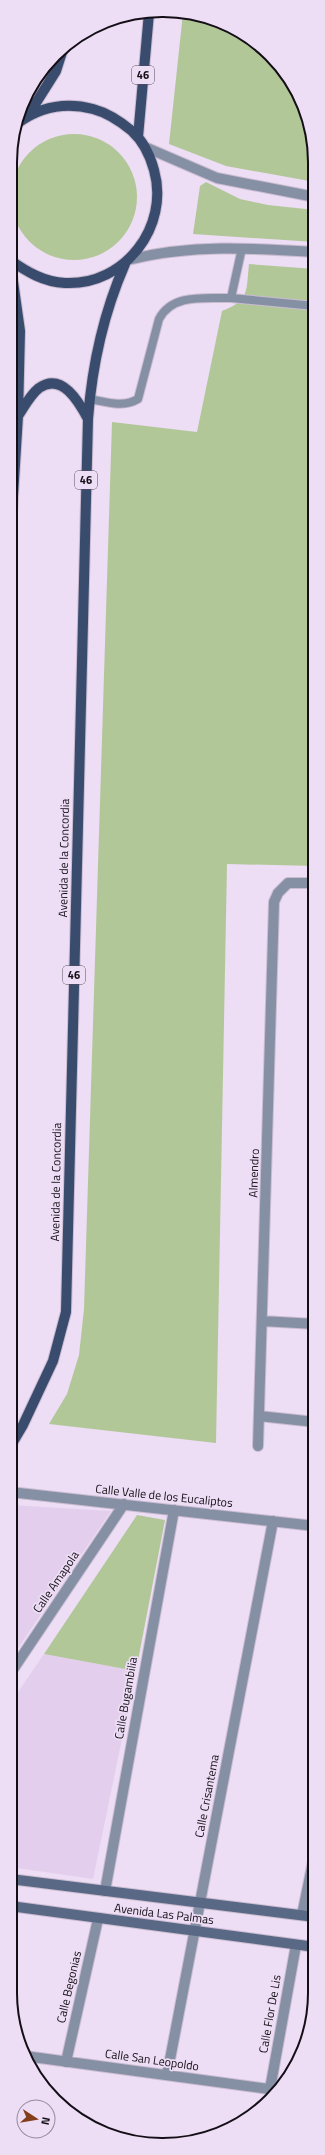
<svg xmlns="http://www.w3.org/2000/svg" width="325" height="2155" font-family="'Titillium Web',sans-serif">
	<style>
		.built { fill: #e3cfed }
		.green { fill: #b2c798 }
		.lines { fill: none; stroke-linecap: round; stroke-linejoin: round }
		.lane-casing { stroke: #cabcd1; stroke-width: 10 }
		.street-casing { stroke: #cabcd1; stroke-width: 12 }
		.secondary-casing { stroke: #cabcd1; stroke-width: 12 }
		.primary-casing { stroke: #cabcd1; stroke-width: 12 }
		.lane { stroke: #8590a5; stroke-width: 8 }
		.street { stroke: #8590a5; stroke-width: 10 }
		.secondary { stroke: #596885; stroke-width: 10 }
		.primary { stroke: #3a4c6e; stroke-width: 10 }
		.labels { text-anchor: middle; stroke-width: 3.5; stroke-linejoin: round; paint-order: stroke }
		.shield { fill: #edddf5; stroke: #554d5a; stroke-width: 1 }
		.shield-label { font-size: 11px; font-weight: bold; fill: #140f17 }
		.street-label { font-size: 12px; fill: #140f17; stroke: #edddf5 }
		.rim { fill: none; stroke: #140f17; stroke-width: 2 }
	</style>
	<rect width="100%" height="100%" fill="#edddf5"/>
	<!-- built -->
	<path class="built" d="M 10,1505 L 111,1511 L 10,1660 Z
		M 44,1654 L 136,1671 L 93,1879 L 10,1867 L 10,1704 Z"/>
	<!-- green -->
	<path class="green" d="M 183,13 L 230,26 L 270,55 L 299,95 L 315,152 L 315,182 L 226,166 L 169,144 Z
		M11 197a63 63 0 1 1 126 0a63 63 0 1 1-126 0Z
		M 206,182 L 240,199 L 268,205 L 315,210 L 315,242 L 193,234 L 200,186 Z
		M 249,264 L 315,269 L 315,866 L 227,864 L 216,1443 L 49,1424 L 67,1394 L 79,1355 L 84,1309 L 112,422 L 197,432 L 222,311 C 250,300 246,291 249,264 Z
		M 137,1515 L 165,1520 L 136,1671 L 44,1654 Z"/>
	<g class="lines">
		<!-- lane casing -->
		<g class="lane-casing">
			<path id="lane" d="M 231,298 L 315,306
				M 90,399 C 106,402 123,408 138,399 L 159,319 C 173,293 205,299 231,298 L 242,248"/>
		</g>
		<!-- street casing -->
		<g class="street-casing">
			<path id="street" d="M 145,147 L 217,178 L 315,197
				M 128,260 C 190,244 252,248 315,252
				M 262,1321 L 315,1324
				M 259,1416 L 315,1422
				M 258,1446 L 274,902 L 278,893 L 288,883 L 315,883
				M 10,1492 L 315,1526
				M 10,1674 L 124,1504
				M 105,1891 L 174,1510
				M 302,1915 L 315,1852
				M 25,2056 L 276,2090
				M 66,2062 L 98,1919
				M 167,2075 L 273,1521
				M 270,2089 L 296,1945"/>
		</g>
		<!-- secondary casing -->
		<g class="secondary-casing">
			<path id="secondary" d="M 10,1879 L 315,1917
				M 10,1906 L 315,1947"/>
		</g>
		<!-- primary casing -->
		<g class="primary-casing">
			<path id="primary" d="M 27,117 L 56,71 L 64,46
				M 138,137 L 149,13
				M 10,260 C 27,272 44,282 65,283 C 125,286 170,226 154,170 C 150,155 144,142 132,131 C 120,121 108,113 93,109 C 66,102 40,107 18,123
				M 18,416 C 24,407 30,395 39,388 C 62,372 79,402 88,419
				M 10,544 L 18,416 L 20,331 L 10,260
				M 10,1447 L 23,1425 L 53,1361 L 66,1312 L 88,419 C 92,366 104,312 125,264"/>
		</g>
		<!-- lane -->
		<use href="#lane" class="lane"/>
		<!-- street -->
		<use href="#street" class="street"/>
		<!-- secondary -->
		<use href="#secondary" class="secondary"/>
		<!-- primary -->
		<use href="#primary" class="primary"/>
	</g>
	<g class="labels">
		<!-- shield labels -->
		<g class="shield">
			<rect x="132" y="66" width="22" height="18" rx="3"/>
			<rect x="75" y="471" width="22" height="18" rx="3"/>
			<rect x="63" y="966" width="22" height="18" rx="3"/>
		</g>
		<g class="shield-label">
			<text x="143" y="79">46</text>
			<text x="86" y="484">46</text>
			<text x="74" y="979">46</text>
		</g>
		<!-- street labels -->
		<g class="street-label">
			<text transform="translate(64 858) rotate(-89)" y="4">Avenida de la Concordia</text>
			<text transform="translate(254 1173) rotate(-88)" y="4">Almendro</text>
			<text transform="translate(56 1182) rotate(-89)" y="4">Avenida de la Concordia</text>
			<text transform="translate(164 1496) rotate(6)" y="4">Calle Valle de los Eucaliptos</text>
			<text transform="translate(56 1582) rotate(-56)" y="4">Calle Amapola</text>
			<text transform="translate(126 1698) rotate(-80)" y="4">Calle Bugambilia</text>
			<text transform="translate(207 1796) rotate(-79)" y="4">Calle Crisantema</text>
			<text transform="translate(164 1914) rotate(7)" y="4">Avenida Las Palmas</text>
			<text transform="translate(69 1987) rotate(-77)" y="4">Calle Begonias</text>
			<text transform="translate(270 2014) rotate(-80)" y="4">Calle Flor De Lis</text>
			<text transform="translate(152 2060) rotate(8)" y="4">Calle San Leopoldo</text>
		</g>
	</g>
	<!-- crop -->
	<path d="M0 0H325V2155H0ZM162 17H163A145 145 0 0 1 308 162V1993A145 145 0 0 1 163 2138H162A145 145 0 0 1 17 1993V162A145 145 0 0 1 162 17Z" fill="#edddf5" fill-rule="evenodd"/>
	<path class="rim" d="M162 17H163A145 145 0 0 1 308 162V1993A145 145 0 0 1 163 2138H162A145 145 0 0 1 17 1993V162A145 145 0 0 1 162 17Z"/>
	<!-- north arrow -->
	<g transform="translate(36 2119) rotate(102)"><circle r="19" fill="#edddf5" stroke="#968b9c"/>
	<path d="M0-3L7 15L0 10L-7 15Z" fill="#853e1c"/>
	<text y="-6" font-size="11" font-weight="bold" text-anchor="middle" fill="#140f17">N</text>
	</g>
</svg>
